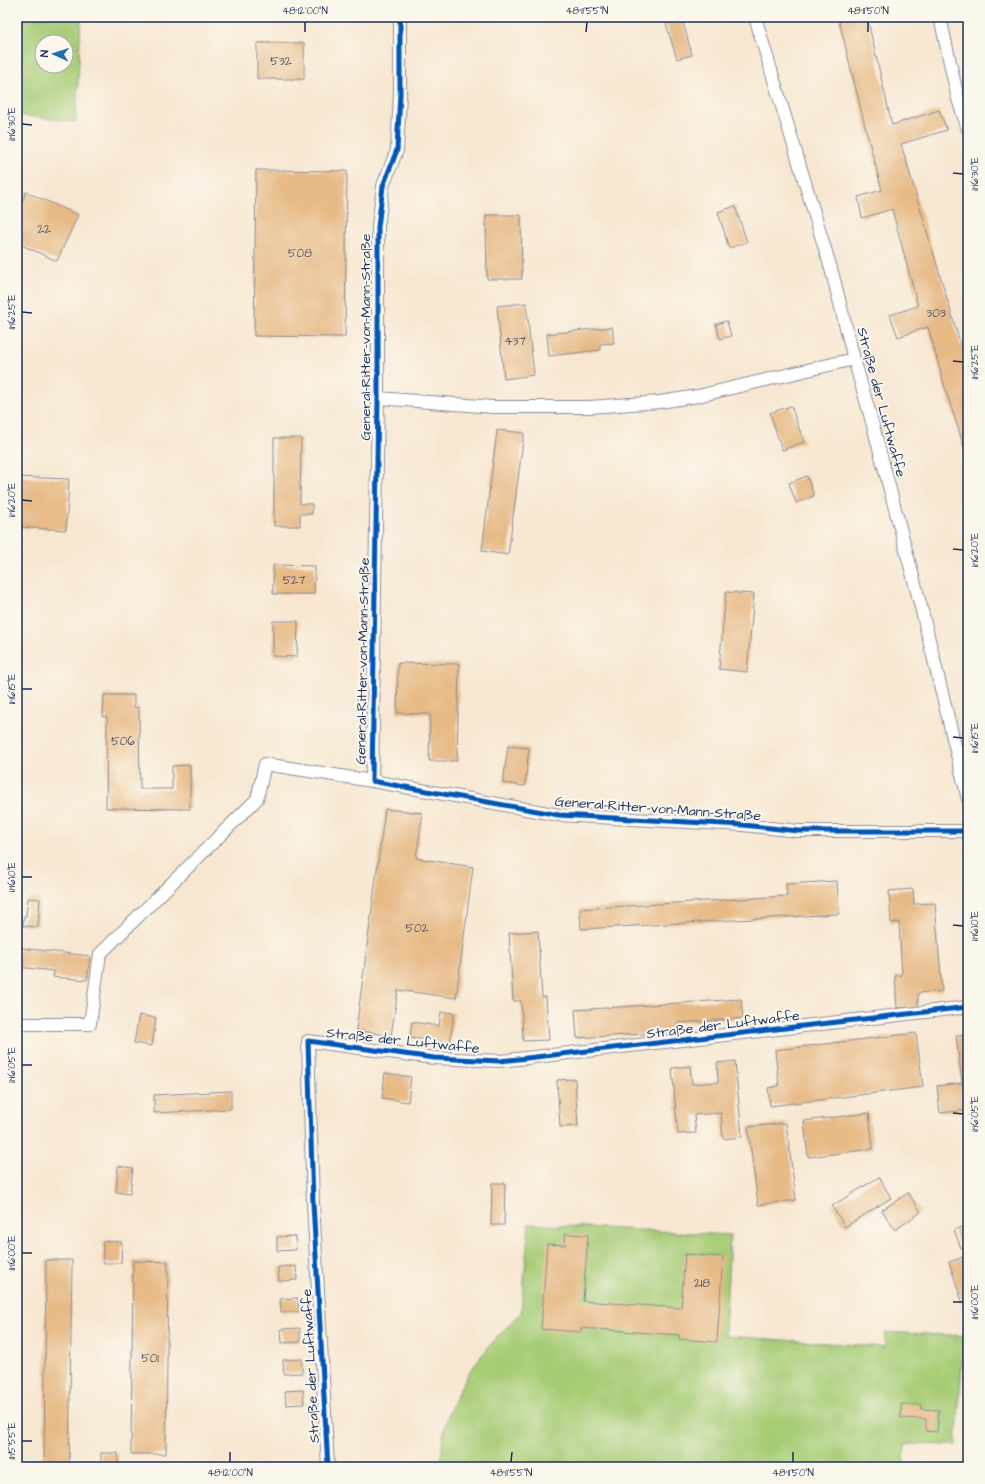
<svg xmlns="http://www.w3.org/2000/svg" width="985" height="1484" font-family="'Architects Daughter',sans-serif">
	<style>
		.green { fill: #a7cc76; stroke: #617e6a; fill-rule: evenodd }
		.building { fill: #e7ba86 }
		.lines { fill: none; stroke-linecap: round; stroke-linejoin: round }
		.minor-casing { stroke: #898b98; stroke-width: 14 }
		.minor { stroke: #fff; stroke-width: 12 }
		.cycleway-casing { stroke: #fbf7ec; stroke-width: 8 }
		.cycleway { stroke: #0057b8; stroke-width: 5 }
		.ticks { fill: none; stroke: #1b2f5e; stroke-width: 1.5 }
		.labels { text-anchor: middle; stroke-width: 4; stroke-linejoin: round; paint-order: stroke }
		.number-label { font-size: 12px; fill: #4e5268 }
		.street-label { font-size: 14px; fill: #1b2f5e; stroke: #fbf7ec }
		.neatline { fill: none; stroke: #1b2f5e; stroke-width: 1.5 }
		.ticks-label { font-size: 10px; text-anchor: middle; fill: #1b2f5e }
	</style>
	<rect width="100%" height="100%" fill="#fbf7ec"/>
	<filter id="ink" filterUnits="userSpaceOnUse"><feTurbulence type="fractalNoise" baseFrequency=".025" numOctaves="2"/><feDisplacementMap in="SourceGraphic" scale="8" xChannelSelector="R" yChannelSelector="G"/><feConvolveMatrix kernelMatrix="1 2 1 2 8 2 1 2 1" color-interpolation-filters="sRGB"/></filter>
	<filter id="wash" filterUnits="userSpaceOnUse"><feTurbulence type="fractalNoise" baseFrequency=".012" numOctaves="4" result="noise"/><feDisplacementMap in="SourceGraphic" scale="16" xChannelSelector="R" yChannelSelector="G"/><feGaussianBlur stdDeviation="0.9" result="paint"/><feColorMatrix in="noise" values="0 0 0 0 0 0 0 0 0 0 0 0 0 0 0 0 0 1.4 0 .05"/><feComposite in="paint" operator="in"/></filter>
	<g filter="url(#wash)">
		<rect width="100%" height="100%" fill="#f7e7d1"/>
		<!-- green -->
		<path class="green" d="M 17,17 L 81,17 L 76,122 L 17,115 ZM 42,42 L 66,42 L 66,66 L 42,66 Z
			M 529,1224 L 730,1235 L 725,1336 L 885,1347 L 885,1332 L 964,1336 L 956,1445 L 905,1444 L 904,1467 L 441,1467 C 442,1455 442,1442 444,1430 C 455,1384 487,1345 521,1313 Z"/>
		<g id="blocks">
			<!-- building -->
			<path class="building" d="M 838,17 L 867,17 L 892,125 L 939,110 L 947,130 L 901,144 L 961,346 L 968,344 L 968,459 L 945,388 L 928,327 L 898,337 L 890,315 L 918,306 L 892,209 L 862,218 L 858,197 L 882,190 L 865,126 Z
				M 682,19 L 692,55 L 677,59 L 666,24 Z
				M 257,43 L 304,43 L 304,79 L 257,79 Z
				M 17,47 L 22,47 L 18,82 L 17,82 Z
				M 256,170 L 347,171 L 345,337 L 254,336 Z
				M 26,192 L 78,215 L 57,261 L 17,243 L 17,214 Z
				M 735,206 L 747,242 L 729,248 L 718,212 Z
				M 486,215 L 521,215 L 522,279 L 487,279 Z
				M 526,303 L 534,375 L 504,379 L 497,306 Z
				M 727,321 L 731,336 L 720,339 L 716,324 Z
				M 612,327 L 614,343 L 600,344 L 600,350 L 549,356 L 547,334 Z
				M 791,406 L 804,442 L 782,450 L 770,413 Z
				M 497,430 L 524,433 L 508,555 L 482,551 Z
				M 274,438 L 301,438 L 300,504 L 312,504 L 312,514 L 300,514 L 300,526 L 274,526 Z
				M 807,476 L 814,496 L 796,503 L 789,483 Z
				M 17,477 L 69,479 L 66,530 L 17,527 Z
				M 273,565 L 315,566 L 314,594 L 273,594 Z
				M 726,592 L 754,594 L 747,672 L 719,669 Z
				M 273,621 L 298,621 L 297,657 L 273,656 Z
				M 398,663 L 459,664 L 457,761 L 429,761 L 430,714 L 397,713 Z
				M 104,695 L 134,695 L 134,707 L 139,708 L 140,789 L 172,789 L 172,766 L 190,765 L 190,809 L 106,808 L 107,717 L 103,717 Z
				M 508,746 L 529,748 L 525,786 L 503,783 Z
				M 385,809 L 423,813 L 416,858 L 473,867 L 456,998 L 398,990 L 391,1036 L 356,1030 Z
				M 837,881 L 839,914 L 581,929 L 580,909 L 787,896 L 786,884 Z
				M 913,889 L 914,904 L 935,903 L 942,991 L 918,993 L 918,1007 L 897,1008 L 895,976 L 902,975 L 899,922 L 891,923 L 889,891 Z
				M 28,898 L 40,899 L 38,927 L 23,926 L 24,916 L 26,916 Z
				M 538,931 L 542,997 L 546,997 L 549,1040 L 523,1041 L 521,1001 L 513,1001 L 509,933 Z
				M 21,948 L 90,956 L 87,980 L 53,977 L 54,971 L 17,967 L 17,952 L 20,952 Z
				M 741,999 L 743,1018 L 677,1023 L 677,1032 L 577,1038 L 575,1010 Z
				M 441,1012 L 454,1013 L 450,1043 L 410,1038 L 412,1022 L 439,1026 Z
				M 139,1015 L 156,1018 L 152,1046 L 134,1043 Z
				M 916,1033 L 923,1087 L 770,1106 L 768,1088 L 779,1086 L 775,1050 Z
				M 968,1035 L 968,1110 L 940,1113 L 937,1086 L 962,1083 L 956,1036 Z
				M 735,1061 L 742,1137 L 723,1139 L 721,1113 L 694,1115 L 696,1133 L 678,1134 L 672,1068 L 690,1066 L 692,1084 L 718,1082 L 717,1063 Z
				M 385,1073 L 411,1077 L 408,1102 L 382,1098 Z
				M 575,1079 L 578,1126 L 560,1127 L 557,1080 Z
				M 231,1091 L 231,1109 L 154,1113 L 154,1095 Z
				M 869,1113 L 873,1149 L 808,1157 L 804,1121 Z
				M 786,1123 L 796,1200 L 758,1205 L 748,1127 Z
				M 118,1166 L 133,1168 L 130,1194 L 116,1192 Z
				M 879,1177 L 891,1198 L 845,1227 L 832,1206 Z
				M 492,1183 L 505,1183 L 504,1225 L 491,1225 Z
				M 908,1193 L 921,1212 L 895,1230 L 882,1210 Z
				M 968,1225 L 968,1246 L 961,1248 L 954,1230 Z
				M 565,1234 L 588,1235 L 583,1301 L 681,1308 L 685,1254 L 723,1257 L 717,1342 L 679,1339 L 679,1335 L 581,1328 L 580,1332 L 541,1329 L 547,1244 L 565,1245 Z
				M 295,1236 L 296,1250 L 277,1251 L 277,1237 Z
				M 103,1241 L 122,1242 L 121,1263 L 103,1263 Z
				M 966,1256 L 968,1261 L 968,1302 L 963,1304 L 949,1262 Z
				M 46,1260 L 72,1260 L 69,1467 L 44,1467 Z
				M 133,1261 L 168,1262 L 166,1454 L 131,1454 Z
				M 296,1266 L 297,1280 L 279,1281 L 278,1267 Z
				M 298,1298 L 299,1312 L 281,1312 L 280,1299 Z
				M 300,1328 L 300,1342 L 282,1343 L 281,1329 Z
				M 302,1359 L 302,1373 L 284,1374 L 283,1360 Z
				M 303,1390 L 304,1404 L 286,1405 L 285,1391 Z
				M 901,1404 L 921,1405 L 921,1409 L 939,1410 L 937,1432 L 926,1431 L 926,1419 L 901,1418 Z
				M 101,1453 L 118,1453 L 118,1467 L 101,1467 Z"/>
		</g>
	</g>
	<g filter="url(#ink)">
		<use href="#blocks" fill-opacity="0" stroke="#898b98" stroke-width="1"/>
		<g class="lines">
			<!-- minor casing -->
			<g class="minor-casing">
				<path id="minor" d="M 400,17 L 400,94 L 397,150 L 383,186 L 378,227 L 378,398 L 372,781 L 559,815 L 743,825 L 798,831 L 968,831
					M 755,17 L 832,272 L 854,359 L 871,418 L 920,603 L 968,799
					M 940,17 L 958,99 L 968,129
					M 378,398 L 493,407 L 589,407 L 660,402 L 698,396 L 854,359
					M 17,1024 L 90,1024 L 100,954 L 257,799 L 265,764 L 372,781
					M 328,1467 L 313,1203 L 308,1041 L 434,1058 L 500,1061 L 968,1007"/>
			</g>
			<!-- minor -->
			<use href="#minor" class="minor"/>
			<!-- cycleway casing -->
			<g class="cycleway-casing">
				<path id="cycleway" d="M 400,17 L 400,94 L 397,150 L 383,186 L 378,227 L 378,398 L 372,781 L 559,815 L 743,825 L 798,831 L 968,831
					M 328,1467 L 313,1203 L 308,1041 L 434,1058 L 500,1061 L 968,1007"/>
			</g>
			<!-- cycleway -->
			<use href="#cycleway" class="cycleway"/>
		</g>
	</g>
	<!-- ticks -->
	<path class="ticks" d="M 305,32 L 305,22M 586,32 L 587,22M 868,32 L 868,22M 22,124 L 32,125M 953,173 L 963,174M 22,312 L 32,313M 953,361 L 963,362M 22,500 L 32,501M 953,549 L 963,550M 22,689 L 32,689M 953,737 L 963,738M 22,877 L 32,877M 953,925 L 963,926M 22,1065 L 32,1065M 953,1113 L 963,1114M 22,1253 L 32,1253M 953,1302 L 963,1302M 22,1441 L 32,1441M 230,1462 L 230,1452M 511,1462 L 512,1452M 793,1462 L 793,1452"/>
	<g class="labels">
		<!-- number labels -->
		<g class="number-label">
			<text x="281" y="65">532</text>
			<text x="44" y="233">22</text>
			<text x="300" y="257">508</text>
			<text x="936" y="317">303</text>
			<text x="515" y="345">437</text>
			<text x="294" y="584">527</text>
			<text x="123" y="745">506</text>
			<text x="417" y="932">502</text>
			<text x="702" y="1287">218</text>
			<text x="150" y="1362">501</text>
		</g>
		<!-- street labels -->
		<g class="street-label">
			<text transform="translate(365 337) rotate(-90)" y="5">General-Ritter-von-Mann-Straße</text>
			<text transform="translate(882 402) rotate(75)" y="5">Straße der Luftwaffe</text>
			<text transform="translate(362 661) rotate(-89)" y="5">General-Ritter-von-Mann-Straße</text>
			<text transform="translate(658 808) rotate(4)" y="5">General-Ritter-von-Mann-Straße</text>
			<text transform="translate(723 1024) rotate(-7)" y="5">Straße der Luftwaffe</text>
			<text transform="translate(403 1040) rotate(6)" y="5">Straße der Luftwaffe</text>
			<text transform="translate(310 1366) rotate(-93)" y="5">Straße der Luftwaffe</text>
		</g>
	</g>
	<!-- margin -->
	<rect width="985" height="1484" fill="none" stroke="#fbf7ec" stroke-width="44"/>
	<!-- north arrow -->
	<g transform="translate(54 54) rotate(273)"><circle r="19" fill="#fbf7ec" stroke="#a1a7b3"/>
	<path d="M0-3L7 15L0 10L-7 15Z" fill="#1f6fb2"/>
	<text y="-6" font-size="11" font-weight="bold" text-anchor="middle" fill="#1b2f5e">N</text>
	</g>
	<rect x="22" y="22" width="941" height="1440" class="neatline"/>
	<g class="ticks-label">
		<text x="305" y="14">48°12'00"N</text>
		<text x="587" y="14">48°11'55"N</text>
		<text x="868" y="14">48°11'50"N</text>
		<text transform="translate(11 124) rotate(-90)" y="4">11°16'30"E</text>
		<text transform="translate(974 174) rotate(-90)" y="4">11°16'30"E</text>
		<text transform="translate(11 312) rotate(-90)" y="4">11°16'25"E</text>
		<text transform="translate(974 362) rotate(-90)" y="4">11°16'25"E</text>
		<text transform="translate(11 500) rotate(-90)" y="4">11°16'20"E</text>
		<text transform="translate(974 550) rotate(-90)" y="4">11°16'20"E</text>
		<text transform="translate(11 689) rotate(-90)" y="4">11°16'15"E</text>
		<text transform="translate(974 738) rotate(-90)" y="4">11°16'15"E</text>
		<text transform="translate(11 877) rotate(-90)" y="4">11°16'10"E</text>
		<text transform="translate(974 926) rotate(-90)" y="4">11°16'10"E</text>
		<text transform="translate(11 1065) rotate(-90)" y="4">11°16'05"E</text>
		<text transform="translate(974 1114) rotate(-90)" y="4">11°16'05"E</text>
		<text transform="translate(11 1253) rotate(-90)" y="4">11°16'00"E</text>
		<text transform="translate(974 1302) rotate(-90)" y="4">11°16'00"E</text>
		<text transform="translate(11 1441) rotate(-90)" y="4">11°15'55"E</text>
		<text x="230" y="1476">48°12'00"N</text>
		<text x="511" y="1476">48°11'55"N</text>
		<text x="793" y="1476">48°11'50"N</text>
	</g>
</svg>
